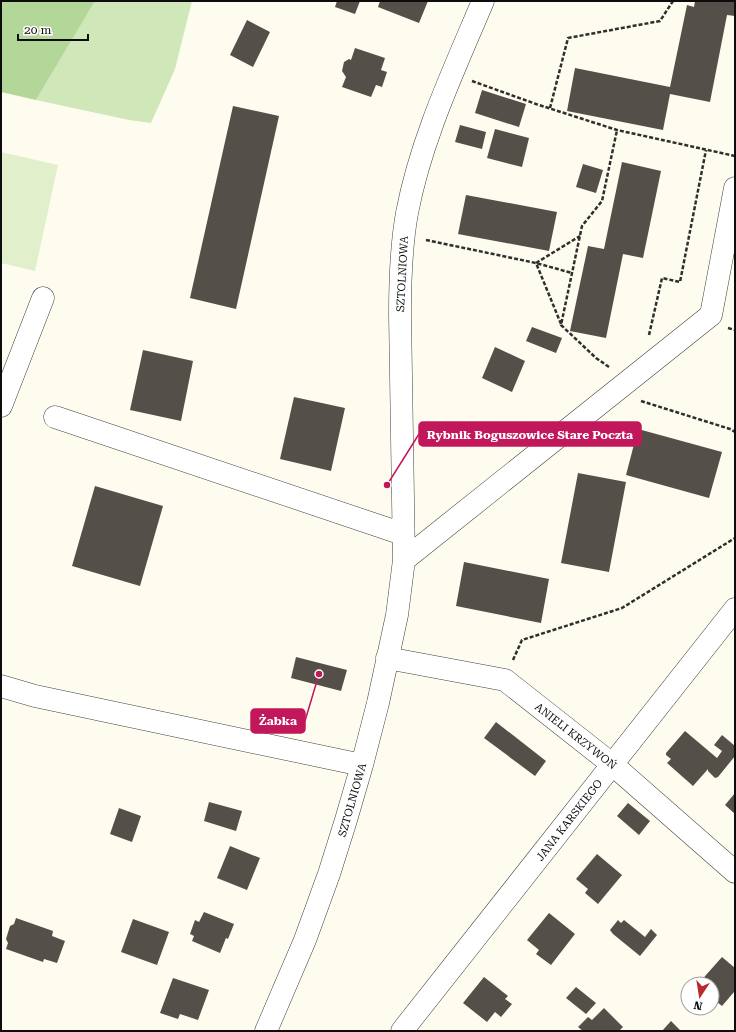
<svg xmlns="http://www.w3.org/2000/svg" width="736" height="1032" font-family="'Roboto Serif',serif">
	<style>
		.green { fill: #cfe7b9 }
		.forest { fill: #b3d799 }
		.pitch { fill: #e1efca }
		.building { fill: #554f4a }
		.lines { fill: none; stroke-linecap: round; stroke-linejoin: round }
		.minor-casing { stroke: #404040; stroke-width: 23 }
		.path { stroke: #2f2f2f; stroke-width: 2.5; stroke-dasharray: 4 2; stroke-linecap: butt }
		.minor { stroke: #fff; stroke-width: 22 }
		.labels { text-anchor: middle; stroke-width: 4; stroke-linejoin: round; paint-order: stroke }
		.street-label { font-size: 11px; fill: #0d0d0d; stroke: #fff }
		.leader { fill: none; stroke: #c2185b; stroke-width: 1.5 }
		.callout-dot { fill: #c2185b; stroke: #fff; stroke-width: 1.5 }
		.callout { fill: #c2185b; stroke: #c2185b; stroke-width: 1.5 }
		.callout-label { font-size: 12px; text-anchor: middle; font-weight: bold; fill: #fff }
	</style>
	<rect width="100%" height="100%" fill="#fefcee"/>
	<!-- green -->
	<path class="green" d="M 95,1 L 192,1 L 175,69 L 151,123 L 129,120 L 36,100 Z"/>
	<!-- forest -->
	<path class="forest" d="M 1,1 L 95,1 L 36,100 L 1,92 Z"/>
	<!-- pitch -->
	<path class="pitch" d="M 1,152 L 58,165 L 35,271 L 1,263 Z"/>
	<!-- building -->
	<path class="building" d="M 337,1 L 360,1 L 355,14 L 335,7 Z
		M 380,1 L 428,1 L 419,23 L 378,7 Z
		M 695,1 L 735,1 L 735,16 L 727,15 L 710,102 L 670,94 L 663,130 L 567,111 L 575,68 L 670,87 L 687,5 L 694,7 Z
		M 247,20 L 270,32 L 253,67 L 230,55 Z
		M 355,48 L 385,58 L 381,70 L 387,72 L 382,87 L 376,85 L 371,97 L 342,87 L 346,77 L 342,71 L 344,62 L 349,59 L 351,60 Z
		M 482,90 L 526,104 L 519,127 L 475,113 Z
		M 233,106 L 279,116 L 236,309 L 190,298 Z
		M 460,125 L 486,132 L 482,149 L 455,142 Z
		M 495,129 L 529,138 L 522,167 L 487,158 Z
		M 622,162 L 661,171 L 643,258 L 623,254 L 606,338 L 570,331 L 588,246 L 604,249 Z
		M 583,164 L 603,170 L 596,193 L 576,187 Z
		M 466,195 L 557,212 L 549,251 L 458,234 Z
		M 532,327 L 562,338 L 556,353 L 526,341 Z
		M 495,347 L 525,361 L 512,392 L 482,378 Z
		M 143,350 L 193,361 L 181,421 L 130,410 Z
		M 294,397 L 345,408 L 331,471 L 280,459 Z
		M 638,429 L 722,452 L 709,498 L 626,475 Z
		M 578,473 L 626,482 L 609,572 L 561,563 Z
		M 95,486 L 163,506 L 140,586 L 72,566 Z
		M 464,562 L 549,579 L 541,623 L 456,606 Z
		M 296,657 L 347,670 L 341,691 L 291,678 Z
		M 496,722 L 546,761 L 535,776 L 484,738 Z
		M 685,731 L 717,758 L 722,751 L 714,745 L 722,735 L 735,746 L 735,756 L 718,777 L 715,778 L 708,771 L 708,769 L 693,786 L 667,763 L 671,759 L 666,755 L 666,753 Z
		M 735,793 L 735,814 L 725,805 Z
		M 209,802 L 242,811 L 236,831 L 204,821 Z
		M 628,803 L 650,821 L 639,835 L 617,816 Z
		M 119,808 L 141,816 L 132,842 L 110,834 Z
		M 230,846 L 260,858 L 247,890 L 217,878 Z
		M 597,854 L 622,875 L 598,904 L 585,893 L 588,889 L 576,879 Z
		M 204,912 L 234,924 L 228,939 L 226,938 L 220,953 L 192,941 L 194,936 L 190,934 L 195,920 L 199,922 Z
		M 549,913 L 575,934 L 551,965 L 536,954 L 539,950 L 527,940 Z
		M 16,918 L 53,931 L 52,936 L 65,941 L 57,963 L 44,959 L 43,962 L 6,949 L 8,943 L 6,939 L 10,926 L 14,924 Z
		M 133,919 L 169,932 L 157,965 L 121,952 Z
		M 618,920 L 621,923 L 624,920 L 645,937 L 651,929 L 657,935 L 640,956 L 613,934 L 610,930 Z
		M 722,957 L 735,968 L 735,993 L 734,992 L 722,1006 L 712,998 L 712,984 L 698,984 Z
		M 484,977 L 508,996 L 505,999 L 512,1004 L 501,1017 L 495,1012 L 487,1022 L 463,1003 Z
		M 173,978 L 209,990 L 198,1020 L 180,1014 L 178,1019 L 160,1013 Z
		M 576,987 L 596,1003 L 586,1014 L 566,998 Z
		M 604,1008 L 623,1027 L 619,1031 L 583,1031 L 578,1027 L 588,1017 L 592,1020 Z
		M 671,1021 L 681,1031 L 662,1031 Z"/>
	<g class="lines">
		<!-- minor casing -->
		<g class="minor-casing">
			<path id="minor" d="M 1,406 L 43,298
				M 55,417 L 403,534
				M 404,560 L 711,315 L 735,188
				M 387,658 L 505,680 L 613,765 L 735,872
				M 1,686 L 35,696 L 362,765
				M 266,1031 L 305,940 L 329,874 L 346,820 L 362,765 L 378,703 L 397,615 L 404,560 L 400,314 C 400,280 401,246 407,213 C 421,139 454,70 483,1
				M 402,1031 L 735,609"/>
		</g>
		<!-- path -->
		<path class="path" d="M 472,81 L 536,104 L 617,130 L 735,156
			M 550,108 L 568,38 L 660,21 L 673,1
			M 426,240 L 536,263 L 572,273
			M 561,324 L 536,263 L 580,236
			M 728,328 L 735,330
			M 649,335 L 662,278 L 680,282 L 706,150
			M 609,367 L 596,358 L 561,325 L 582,226 L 602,201 L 617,130
			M 641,401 L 730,429 L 735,432
			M 513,660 L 522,640 L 622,608 L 735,538"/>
		<!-- minor -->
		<use href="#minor" class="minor"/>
	</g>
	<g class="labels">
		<!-- street labels -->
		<g class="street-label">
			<text transform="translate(402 274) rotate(-87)" y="4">SZTOLNIOWA</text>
			<text transform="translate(576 736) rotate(38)" y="4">ANIELI KRZYWOŃ</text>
			<text transform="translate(352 800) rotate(-74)" y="4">SZTOLNIOWA</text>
			<text transform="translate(569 820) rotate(-52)" y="4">JANA KARSKIEGO</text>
		</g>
	</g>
	<!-- callouts -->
	<path class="leader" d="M387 485L419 434M319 674L305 721"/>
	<g class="callout-dot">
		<circle cx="387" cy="485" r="4"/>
		<circle cx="319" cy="674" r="4"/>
	</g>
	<g class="callout">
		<rect x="419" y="422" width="222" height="24" rx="4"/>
		<rect x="251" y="709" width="54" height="24" rx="4"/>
	</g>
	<g class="callout-label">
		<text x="530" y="439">Rybnik Boguszowice Stare Poczta</text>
		<text x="278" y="725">Żabka</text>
	</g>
	<!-- border -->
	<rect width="736" height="1032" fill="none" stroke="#0d0d0d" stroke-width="4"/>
	<!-- north arrow -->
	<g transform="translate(700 996) rotate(192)"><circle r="19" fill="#ffffff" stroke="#9e9e9e"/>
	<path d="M0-3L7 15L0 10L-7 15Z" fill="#b72b2d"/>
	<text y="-6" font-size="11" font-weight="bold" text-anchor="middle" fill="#0d0d0d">N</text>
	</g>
	<!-- scale -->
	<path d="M18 34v6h70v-6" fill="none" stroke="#0d0d0d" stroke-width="2"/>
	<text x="24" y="34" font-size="12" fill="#0d0d0d" stroke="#ffffff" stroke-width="3" paint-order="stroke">20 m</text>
</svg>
